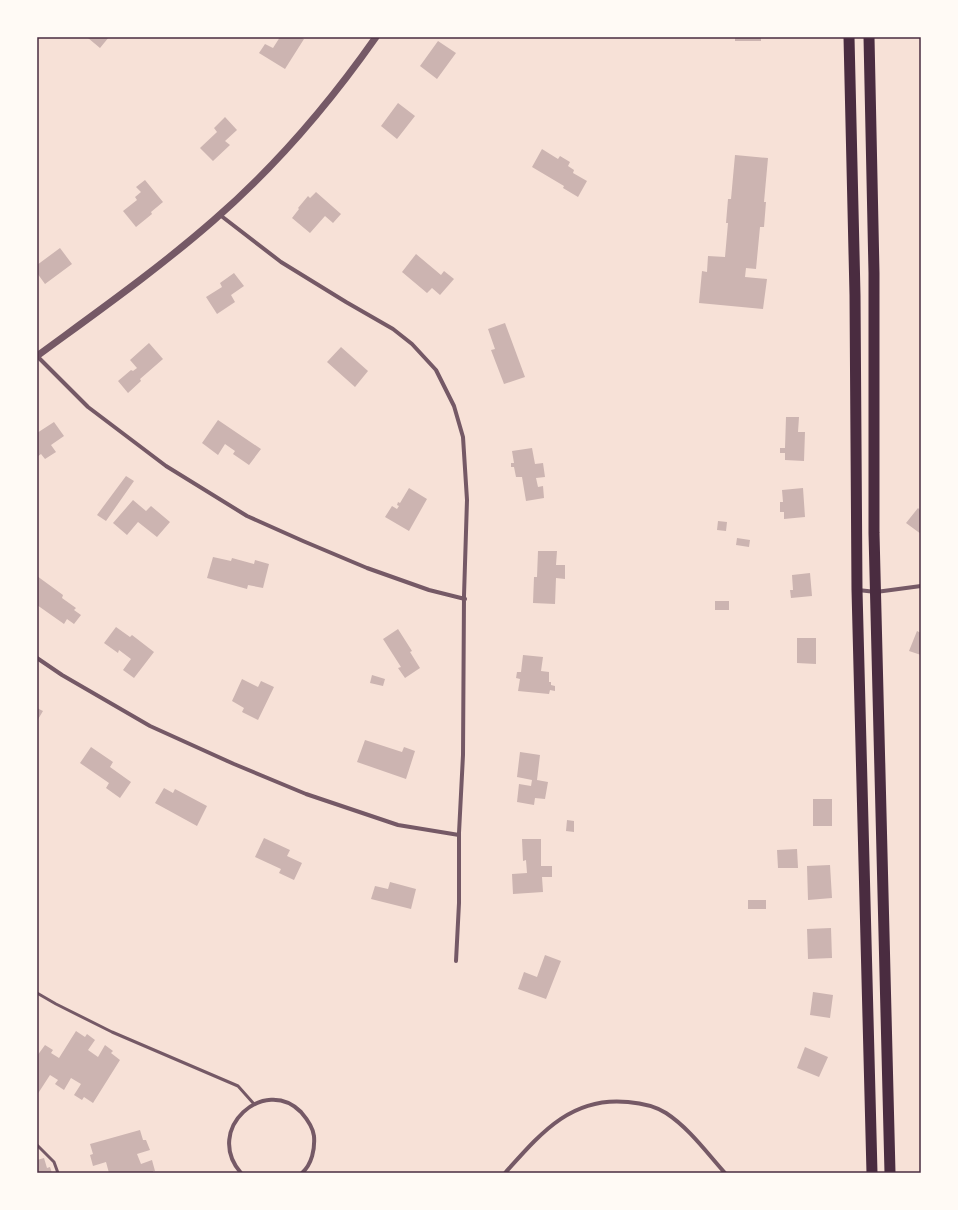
<svg xmlns="http://www.w3.org/2000/svg" width="958" height="1210" font-family="Quicksand,sans-serif">
	<style>
		.building { fill: #ccb4b1 }
		.lines { fill: none; stroke-linecap: round; stroke-linejoin: round }
		.service { stroke: #755966; stroke-width: 3 }
		.minor { stroke: #755966; stroke-width: 4 }
		.tertiary { stroke: #755966; stroke-width: 7 }
		.trunk { stroke: #4a2c40; stroke-width: 11 }
		.neatline { fill: none; stroke: #4a2c40; stroke-width: 1.5 }
	</style>
	<rect width="100%" height="100%" fill="#f7e1d7"/>
	<!-- building -->
	<path class="building" d="M 89,37 L 109,37 L 100,48 L 88,38 Z
		M 280,37 L 300,37 L 304,39 L 285,69 L 259,53 L 265,44 L 273,48 Z
		M 735,37 L 761,37 L 761,41 L 735,41 Z
		M 438,41 L 456,53 L 437,79 L 420,66 Z
		M 398,103 L 415,116 L 397,139 L 381,126 Z
		M 225,117 L 237,130 L 225,141 L 230,145 L 213,161 L 200,148 L 217,132 L 214,128 Z
		M 542,149 L 558,159 L 560,156 L 570,162 L 568,166 L 574,170 L 573,173 L 587,181 L 578,197 L 563,188 L 564,186 L 532,167 Z
		M 735,155 L 768,158 L 764,202 L 766,202 L 764,227 L 760,227 L 756,269 L 746,268 L 745,277 L 767,279 L 763,309 L 699,303 L 702,271 L 707,272 L 708,256 L 725,257 L 728,223 L 726,223 L 728,199 L 731,199 Z
		M 145,180 L 163,202 L 151,212 L 152,214 L 136,227 L 123,211 L 137,200 L 135,197 L 141,192 L 136,187 Z
		M 316,192 L 341,214 L 333,223 L 325,216 L 310,233 L 292,218 L 299,209 L 298,208 L 308,196 L 310,198 Z
		M 60,248 L 72,264 L 45,284 L 37,273 L 37,265 Z
		M 416,254 L 441,275 L 444,271 L 454,279 L 440,295 L 432,288 L 427,293 L 402,272 Z
		M 234,273 L 244,286 L 231,295 L 235,302 L 217,314 L 206,297 L 222,287 L 220,283 Z
		M 505,323 L 525,377 L 504,384 L 491,350 L 495,349 L 488,329 Z
		M 149,343 L 163,359 L 140,379 L 141,381 L 128,393 L 118,381 L 131,370 L 133,371 L 137,368 L 130,360 Z
		M 341,347 L 368,371 L 355,387 L 327,362 Z
		M 786,417 L 799,417 L 798,432 L 805,432 L 804,461 L 785,460 L 785,453 L 780,453 L 780,448 L 785,448 Z
		M 218,420 L 261,449 L 249,465 L 233,454 L 235,451 L 225,444 L 218,455 L 202,443 Z
		M 54,422 L 64,436 L 51,445 L 56,452 L 45,459 L 41,454 L 37,457 L 37,433 Z
		M 532,448 L 535,464 L 543,463 L 545,477 L 536,478 L 538,487 L 543,486 L 544,498 L 526,501 L 522,477 L 516,477 L 514,467 L 511,467 L 511,463 L 514,463 L 512,451 Z
		M 126,476 L 134,481 L 106,521 L 97,515 Z
		M 409,488 L 427,499 L 409,531 L 385,517 L 392,506 L 397,509 L 399,506 L 397,505 L 398,502 L 400,503 Z
		M 803,488 L 805,517 L 784,519 L 784,512 L 780,512 L 780,502 L 783,502 L 782,490 Z
		M 133,500 L 146,511 L 151,506 L 170,522 L 157,537 L 138,522 L 127,535 L 113,523 Z
		M 918,508 L 921,511 L 921,534 L 906,523 Z
		M 718,521 L 727,522 L 726,531 L 717,530 Z
		M 737,538 L 750,540 L 749,547 L 736,545 Z
		M 538,551 L 557,551 L 556,565 L 565,565 L 565,579 L 556,578 L 555,604 L 533,603 L 534,577 L 537,577 Z
		M 213,557 L 231,561 L 232,558 L 254,564 L 255,560 L 269,564 L 263,588 L 248,585 L 247,589 L 207,578 Z
		M 810,573 L 812,596 L 791,598 L 790,590 L 793,590 L 792,575 Z
		M 37,576 L 63,595 L 62,598 L 76,608 L 74,610 L 81,615 L 74,624 L 67,619 L 64,624 L 37,605 Z
		M 715,601 L 729,601 L 729,610 L 715,610 Z
		M 116,627 L 130,637 L 132,635 L 154,652 L 134,678 L 123,670 L 131,659 L 119,650 L 118,653 L 104,643 Z
		M 398,629 L 412,651 L 410,652 L 420,668 L 405,678 L 398,668 L 401,667 L 383,639 Z
		M 917,631 L 921,633 L 921,655 L 909,651 Z
		M 797,638 L 816,638 L 816,664 L 797,663 Z
		M 523,655 L 543,657 L 541,671 L 549,672 L 549,682 L 551,682 L 551,685 L 555,686 L 555,691 L 550,690 L 549,694 L 518,691 L 520,679 L 516,678 L 517,672 L 521,672 Z
		M 372,675 L 385,679 L 383,686 L 370,683 Z
		M 242,679 L 258,687 L 261,681 L 274,687 L 258,720 L 242,712 L 244,708 L 232,701 Z
		M 37,708 L 43,711 L 37,721 Z
		M 365,740 L 402,752 L 404,747 L 415,751 L 406,779 L 357,762 Z
		M 91,747 L 113,762 L 110,767 L 131,782 L 120,798 L 106,788 L 109,783 L 80,763 Z
		M 520,752 L 540,755 L 537,780 L 548,782 L 545,799 L 535,798 L 534,805 L 517,802 L 519,784 L 531,786 L 532,780 L 517,777 Z
		M 164,788 L 173,793 L 175,789 L 207,806 L 197,826 L 155,803 Z
		M 813,799 L 832,799 L 832,826 L 813,826 Z
		M 567,820 L 574,821 L 574,832 L 566,831 Z
		M 264,838 L 290,850 L 287,856 L 302,863 L 294,880 L 279,873 L 281,869 L 255,857 Z
		M 522,839 L 541,839 L 541,866 L 552,866 L 552,877 L 542,877 L 543,892 L 513,894 L 512,874 L 527,873 L 526,860 L 523,861 Z
		M 797,849 L 798,868 L 778,868 L 777,850 Z
		M 830,865 L 832,898 L 808,900 L 807,866 Z
		M 390,882 L 416,889 L 411,909 L 371,899 L 375,886 L 388,889 Z
		M 748,900 L 766,900 L 766,909 L 748,909 Z
		M 831,928 L 832,958 L 808,959 L 807,929 Z
		M 545,955 L 561,961 L 546,999 L 518,989 L 524,972 L 537,977 Z
		M 813,992 L 833,995 L 830,1018 L 810,1015 Z
		M 76,1031 L 85,1037 L 87,1034 L 95,1040 L 88,1050 L 98,1057 L 105,1045 L 113,1051 L 111,1053 L 120,1060 L 93,1103 L 84,1097 L 82,1100 L 74,1095 L 81,1084 L 71,1078 L 64,1090 L 55,1084 L 58,1080 L 50,1075 L 37,1095 L 37,1056 L 45,1045 L 53,1050 L 51,1053 L 59,1058 Z
		M 805,1047 L 828,1057 L 819,1077 L 797,1068 Z
		M 140,1130 L 143,1140 L 146,1140 L 150,1150 L 137,1154 L 141,1164 L 152,1160 L 155,1171 L 153,1171 L 153,1173 L 109,1173 L 106,1162 L 93,1166 L 90,1155 L 93,1154 L 90,1144 Z
		M 44,1158 L 47,1168 L 50,1167 L 52,1173 L 37,1173 L 37,1160 Z"/>
	<g class="lines">
		<!-- service -->
		<path class="service" d="M 37,993 L 56,1004 L 112,1032 L 238,1086 L 254,1104
			M 37,1145 L 54,1162 L 58,1173"/>
		<!-- minor -->
		<path class="minor" d="M 220,215 L 281,262 L 346,302 L 393,329 L 412,344 L 436,370 L 454,406 L 463,437 L 467,500 L 464,596 L 463,755 L 459,833 L 459,903 L 456,961
			M 37,356 L 88,407 L 166,466 L 247,516 L 303,541 L 367,568 L 429,590 L 465,599
			M 858,590 L 876,592 L 921,586
			M 37,658 L 62,675 L 150,726 L 234,764 L 306,794 L 398,825 L 459,835
			M 241,1173 C 203,1129 265,1075 301,1112 C 307,1119 313,1127 314,1136 C 315,1149 312,1164 302,1173
			M 505,1173 C 540,1134 571,1096 628,1102 C 640,1103 655,1106 666,1113 C 689,1128 707,1153 725,1173"/>
		<!-- tertiary -->
		<path class="tertiary" d="M 37,356 C 97,312 158,269 214,220 C 276,166 329,104 376,37"/>
		<!-- trunk -->
		<path class="trunk" d="M 849,37 L 855,295 L 857,590 L 872,1173
			M 869,37 L 874,273 L 874,533 L 890,1173"/>
	</g>
	<!-- border -->
	<rect width="958" height="1210" fill="none" stroke="#fffaf5" stroke-width="76"/>
	<rect x="38" y="38" width="882" height="1134" class="neatline"/>
</svg>
